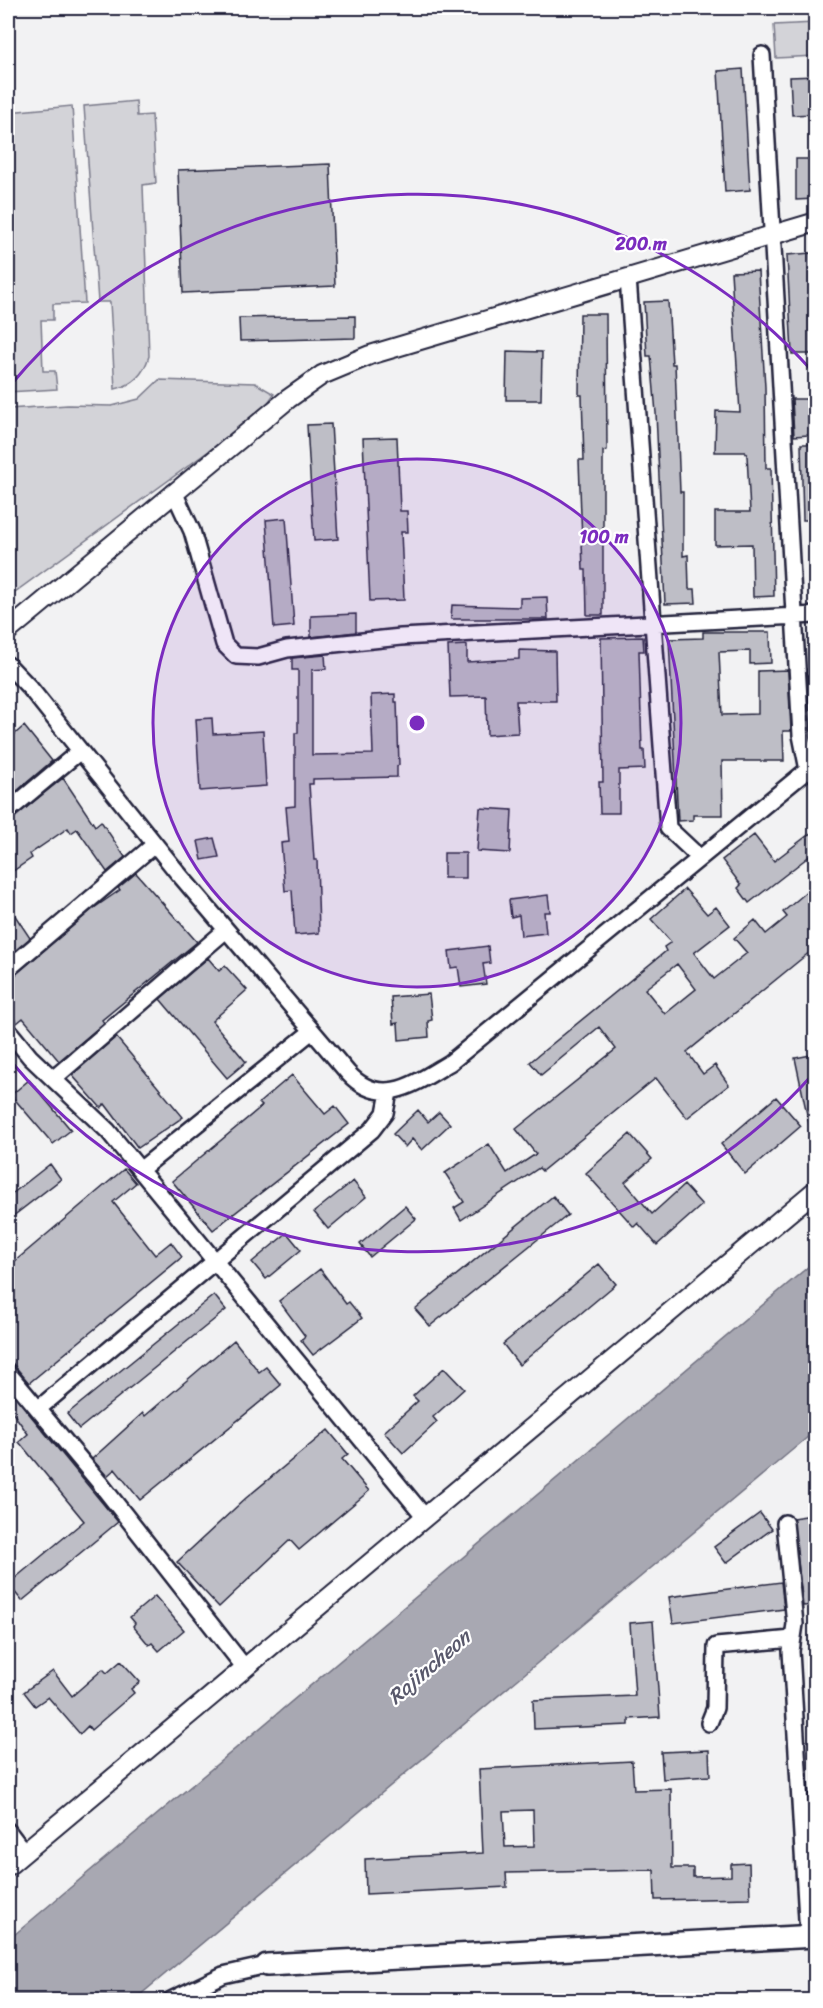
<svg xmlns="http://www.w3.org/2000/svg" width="823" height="2008" font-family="Sriracha,sans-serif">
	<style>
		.green { fill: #d3d3d8; stroke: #7a7a8a; stroke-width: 1.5 }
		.water { fill: #a8a8b2; stroke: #727282; stroke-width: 1.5 }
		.building { fill: #bebec6; stroke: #22223b; stroke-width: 1.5; fill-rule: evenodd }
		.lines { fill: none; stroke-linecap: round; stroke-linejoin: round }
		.minor-casing { stroke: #22223b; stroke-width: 20 }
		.tertiary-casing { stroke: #22223b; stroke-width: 22 }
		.secondary-casing { stroke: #22223b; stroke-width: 26 }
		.minor { stroke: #fff; stroke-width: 15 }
		.tertiary { stroke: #fff; stroke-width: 18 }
		.secondary { stroke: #fff; stroke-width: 21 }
		.ring { fill: none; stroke: #7b2cbf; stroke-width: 3 }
		.labels { text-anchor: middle; stroke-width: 4.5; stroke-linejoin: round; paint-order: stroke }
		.water-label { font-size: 21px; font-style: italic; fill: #58586b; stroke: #fff }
		.centre { fill: #7b2cbf; stroke: #fff; stroke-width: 3 }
		.ring-label { font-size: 18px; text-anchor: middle; font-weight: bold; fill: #7b2cbf; stroke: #fff; stroke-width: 4.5; stroke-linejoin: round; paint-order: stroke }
	</style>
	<rect width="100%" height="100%" fill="#f2f2f3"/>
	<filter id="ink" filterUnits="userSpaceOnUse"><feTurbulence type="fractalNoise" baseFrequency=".0167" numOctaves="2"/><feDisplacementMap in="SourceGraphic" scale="12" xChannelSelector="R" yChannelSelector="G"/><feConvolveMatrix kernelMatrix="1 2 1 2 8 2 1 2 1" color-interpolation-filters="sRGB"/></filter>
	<g filter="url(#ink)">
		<!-- green -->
		<path class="green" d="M 815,23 L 815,56 L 776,58 L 774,25 Z
			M 136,101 L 137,116 L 152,115 L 156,183 L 143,185 L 149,356 C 144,374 134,385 115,389 L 110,302 L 98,302 L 84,106 Z
			M 72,106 L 85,303 L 53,304 L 53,320 L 41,320 L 43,371 L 55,371 L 57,389 L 8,392 L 8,112 Z
			M 159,380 L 255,383 L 274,394 L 261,413 L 8,597 L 8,409 L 68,405 L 112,406 L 139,399 Z"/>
		<!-- water -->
		<path class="water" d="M 815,1261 L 815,1431 L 134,2000 L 8,2000 L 8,1940 Z"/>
		<!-- building -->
		<path class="building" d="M 743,69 L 750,190 L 725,192 L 718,71 Z
			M 816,76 L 816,114 L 792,115 L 790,77 Z
			M 796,159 L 813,159 L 814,199 L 796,200 Z
			M 330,164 L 335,286 L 183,293 L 178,170 Z
			M 811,253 L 816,354 L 792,354 L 787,255 Z
			M 758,271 L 765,387 L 766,468 L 771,468 L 774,596 L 753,597 L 752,544 L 715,545 L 715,512 L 750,512 L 747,455 L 745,452 L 715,452 L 716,411 L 740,412 L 731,272 Z
			M 668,301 L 672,364 L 675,364 L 680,492 L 683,492 L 683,556 L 688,555 L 689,589 L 695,589 L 696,603 L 665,604 L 656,413 L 651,356 L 647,356 L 644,302 Z
			M 580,314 L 606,314 L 607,450 L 603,451 L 603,615 L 587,615 L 586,570 L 583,570 L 579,460 L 584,460 L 582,395 L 579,395 Z
			M 355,316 L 355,338 L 240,341 L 239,318 Z
			M 507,351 L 542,352 L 541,400 L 506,400 Z
			M 792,399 L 808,399 L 809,435 L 794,436 Z
			M 331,424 L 338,539 L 314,541 L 307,425 Z
			M 397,437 L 400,511 L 407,511 L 408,532 L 401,532 L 404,600 L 370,601 L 363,438 Z
			M 801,444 L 816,444 L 816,520 L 803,520 Z
			M 286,518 L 294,626 L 274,628 L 266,520 Z
			M 547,597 L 548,619 L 451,619 L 452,605 L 520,607 L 520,598 Z
			M 356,614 L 356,632 L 311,637 L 311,616 Z
			M 703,632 L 770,632 L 771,663 L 750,664 L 750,651 L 719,652 L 722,715 L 758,714 L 758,671 L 788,670 L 791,731 L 783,731 L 784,761 L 722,761 L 723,815 L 693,815 L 693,820 L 678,821 L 669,639 L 703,638 Z
			M 643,637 L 644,651 L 639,651 L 642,750 L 644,750 L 645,769 L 619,770 L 619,813 L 600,813 L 599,782 L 603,782 L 601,638 Z
			M 467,645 L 467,662 L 519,659 L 519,650 L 555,651 L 556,701 L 516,701 L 518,733 L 487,735 L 486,696 L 450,697 L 448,646 Z
			M 325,655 L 326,669 L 312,670 L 312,755 L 373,754 L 371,695 L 395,694 L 395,702 L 397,702 L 399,765 L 397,766 L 397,777 L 313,779 L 313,784 L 309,784 L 314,860 L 317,860 L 319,933 L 295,935 L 292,890 L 285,891 L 281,843 L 289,842 L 286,807 L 295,806 L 295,733 L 298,733 L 298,670 L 292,670 L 292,658 Z
			M 807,669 L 816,669 L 816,732 L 811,731 Z
			M 212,718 L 213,734 L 263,731 L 266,786 L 200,791 L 196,719 Z
			M 24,726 L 52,761 L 11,796 L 8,792 L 8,740 Z
			M 63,778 L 95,826 L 101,821 L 125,857 L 107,872 L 77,829 L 71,833 L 68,828 L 30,854 L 32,858 L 13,871 L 8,864 L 8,822 Z
			M 480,808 L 512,810 L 510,853 L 477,851 Z
			M 816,829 L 816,851 L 749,903 L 738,888 L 741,885 L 722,860 L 754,835 L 774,861 Z
			M 214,838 L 219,857 L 202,860 L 198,841 Z
			M 444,853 L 466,853 L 466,878 L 444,878 Z
			M 136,873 L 197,942 L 102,1020 L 104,1023 L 59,1061 L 23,1018 L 17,1023 L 8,1010 L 8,981 L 94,908 L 120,890 L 118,888 Z
			M 816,884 L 816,947 L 687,1052 L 703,1074 L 715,1065 L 729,1085 L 687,1118 L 656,1078 L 542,1171 L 539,1168 L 461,1220 L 454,1208 L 464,1202 L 445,1173 L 489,1144 L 507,1173 L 536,1154 L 516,1129 L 616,1049 L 599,1027 L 541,1075 L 530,1062 L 666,951 L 664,947 L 671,942 L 651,919 L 685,889 L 707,914 L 716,907 L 730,925 L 694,953 L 714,979 L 747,953 L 734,938 L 755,920 L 766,934 L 787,917 L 783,912 ZM 677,964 L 696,989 L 665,1014 L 645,989 Z
			M 548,895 L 550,912 L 544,912 L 546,933 L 521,936 L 519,915 L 511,917 L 509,900 Z
			M 8,905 L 30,938 L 10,955 L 8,952 Z
			M 488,946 L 490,963 L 483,964 L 486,984 L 461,987 L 458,967 L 451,968 L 449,951 Z
			M 208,958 L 219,971 L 225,966 L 247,990 L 212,1021 L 246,1062 L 227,1078 L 160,999 Z
			M 429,994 L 432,1020 L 428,1021 L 429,1037 L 399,1040 L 398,1023 L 393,1024 L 391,997 Z
			M 116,1037 L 183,1117 L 138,1148 L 105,1104 L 101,1108 L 72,1075 Z
			M 816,1054 L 816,1123 L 809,1124 L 795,1058 Z
			M 292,1075 L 325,1114 L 335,1106 L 349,1124 L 213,1230 L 172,1181 L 262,1106 L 259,1103 Z
			M 29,1080 L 71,1130 L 53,1144 L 11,1095 Z
			M 776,1097 L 801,1126 L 745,1174 L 721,1144 Z
			M 418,1110 L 428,1122 L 439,1112 L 450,1124 L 422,1150 L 412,1139 L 405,1147 L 393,1134 Z
			M 630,1134 L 652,1159 L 625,1182 L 652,1214 L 684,1185 L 702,1205 L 657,1245 L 638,1223 L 634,1227 L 586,1173 Z
			M 50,1164 L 61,1179 L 8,1220 L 8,1197 Z
			M 124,1169 L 136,1183 L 113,1202 L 155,1255 L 171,1242 L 182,1257 L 29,1383 L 8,1358 L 8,1267 Z
			M 353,1181 L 366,1197 L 328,1229 L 314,1212 Z
			M 553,1196 L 568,1215 L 430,1326 L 415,1309 Z
			M 405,1206 L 416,1219 L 370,1257 L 360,1244 Z
			M 287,1233 L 301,1250 L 266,1279 L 252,1262 Z
			M 599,1264 L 616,1284 L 519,1365 L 503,1344 Z
			M 320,1269 L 346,1304 L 349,1302 L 362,1318 L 313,1355 L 301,1340 L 305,1336 L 279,1301 Z
			M 214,1295 L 226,1310 L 79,1429 L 67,1414 Z
			M 234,1340 L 259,1372 L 266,1367 L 281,1385 L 140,1500 L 115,1469 L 107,1476 L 92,1459 L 143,1413 L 145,1416 Z
			M 444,1368 L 464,1389 L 433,1417 L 437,1422 L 403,1453 L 384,1432 L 418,1401 L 413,1396 Z
			M 8,1388 L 118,1522 L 22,1601 L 8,1584 L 84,1521 L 19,1442 L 28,1434 L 8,1406 Z
			M 328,1430 L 348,1454 L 342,1459 L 369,1491 L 299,1550 L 290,1540 L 219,1607 L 177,1562 L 246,1498 Z
			M 760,1513 L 772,1529 L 726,1563 L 714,1547 Z
			M 812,1515 L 816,1536 L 816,1605 L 803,1606 L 793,1518 Z
			M 781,1582 L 784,1609 L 673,1623 L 669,1597 Z
			M 155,1596 L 184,1630 L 159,1651 L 152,1643 L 149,1645 L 133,1626 L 135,1623 L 130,1617 Z
			M 653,1621 L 660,1717 L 629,1719 L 629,1725 L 534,1729 L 533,1700 L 635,1696 L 630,1623 Z
			M 121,1661 L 140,1682 L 131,1689 L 134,1693 L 91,1730 L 88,1726 L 80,1734 L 48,1697 L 35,1706 L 24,1692 L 53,1671 L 72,1696 L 103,1669 L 107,1673 Z
			M 709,1750 L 710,1776 L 663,1779 L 661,1752 Z
			M 632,1761 L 634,1790 L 671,1789 L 672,1868 L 693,1868 L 693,1877 L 731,1876 L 731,1864 L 749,1863 L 750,1898 L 655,1900 L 654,1870 L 506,1873 L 507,1887 L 366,1894 L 365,1859 L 483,1853 L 479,1769 ZM 533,1810 L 534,1846 L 505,1847 L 503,1811 Z"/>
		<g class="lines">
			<!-- minor casing -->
			<g class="minor-casing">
				<path id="minor" d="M 762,55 L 801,735 L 808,770 L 813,773
					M 628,278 L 668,828 L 700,858
					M 174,492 L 192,531 L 224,644 L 236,656 L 258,657 L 287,649 L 401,637 L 816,615
					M 8,665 L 30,688 L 178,873 L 348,1073 C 382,1110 417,1082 451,1062 L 816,763
					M 8,811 L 80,751
					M 8,969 L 155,844
					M 8,1030 L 30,1057 L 108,1131 L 425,1517
					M 53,1079 L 226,930
					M 140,1170 L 312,1031
					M 8,1373 L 99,1482 L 245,1668
					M 38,1409 L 372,1130 L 385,1113 L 389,1092
					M 785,1523 L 795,1624 L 791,1651 L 808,1936
					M 709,1723 L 715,1708 L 716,1646 L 792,1639
					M 8,1831 L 24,1852
					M 171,2000 L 223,1975 L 267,1965"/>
			</g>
			<!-- tertiary casing -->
			<g class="tertiary-casing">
				<path id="tertiary" d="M 8,631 L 288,399 L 322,375 L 370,355 L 816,222
					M 8,1866 L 816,1190"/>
			</g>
			<!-- secondary casing -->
			<g class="secondary-casing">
				<path id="secondary" d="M 267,1965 L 816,1936"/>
			</g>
			<!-- minor -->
			<use href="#minor" class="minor"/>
			<!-- tertiary -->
			<use href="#tertiary" class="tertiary"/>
			<!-- secondary -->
			<use href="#secondary" class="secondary"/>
		</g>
	</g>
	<!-- distance rings -->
	<circle cx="417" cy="723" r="264" fill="#7b2cbf" fill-opacity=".12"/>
	<g class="ring">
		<circle cx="417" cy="723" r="264"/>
		<path d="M813 1074A529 529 0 0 1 9 1059M9 387A529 529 0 0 1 813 372"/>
	</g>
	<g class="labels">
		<!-- water labels -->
		<g class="water-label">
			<text transform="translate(429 1667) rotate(-41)" y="7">Rajincheon</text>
		</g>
	</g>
	<circle cx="417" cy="723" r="9" class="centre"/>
	<g class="ring-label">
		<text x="641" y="250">200 m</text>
		<text x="604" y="543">100 m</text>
	</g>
	<!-- margin -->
	<rect width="823" height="2008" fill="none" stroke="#fff" stroke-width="30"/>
	<rect x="15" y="15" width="793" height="1978" fill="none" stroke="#22223b" stroke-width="2" filter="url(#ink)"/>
</svg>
